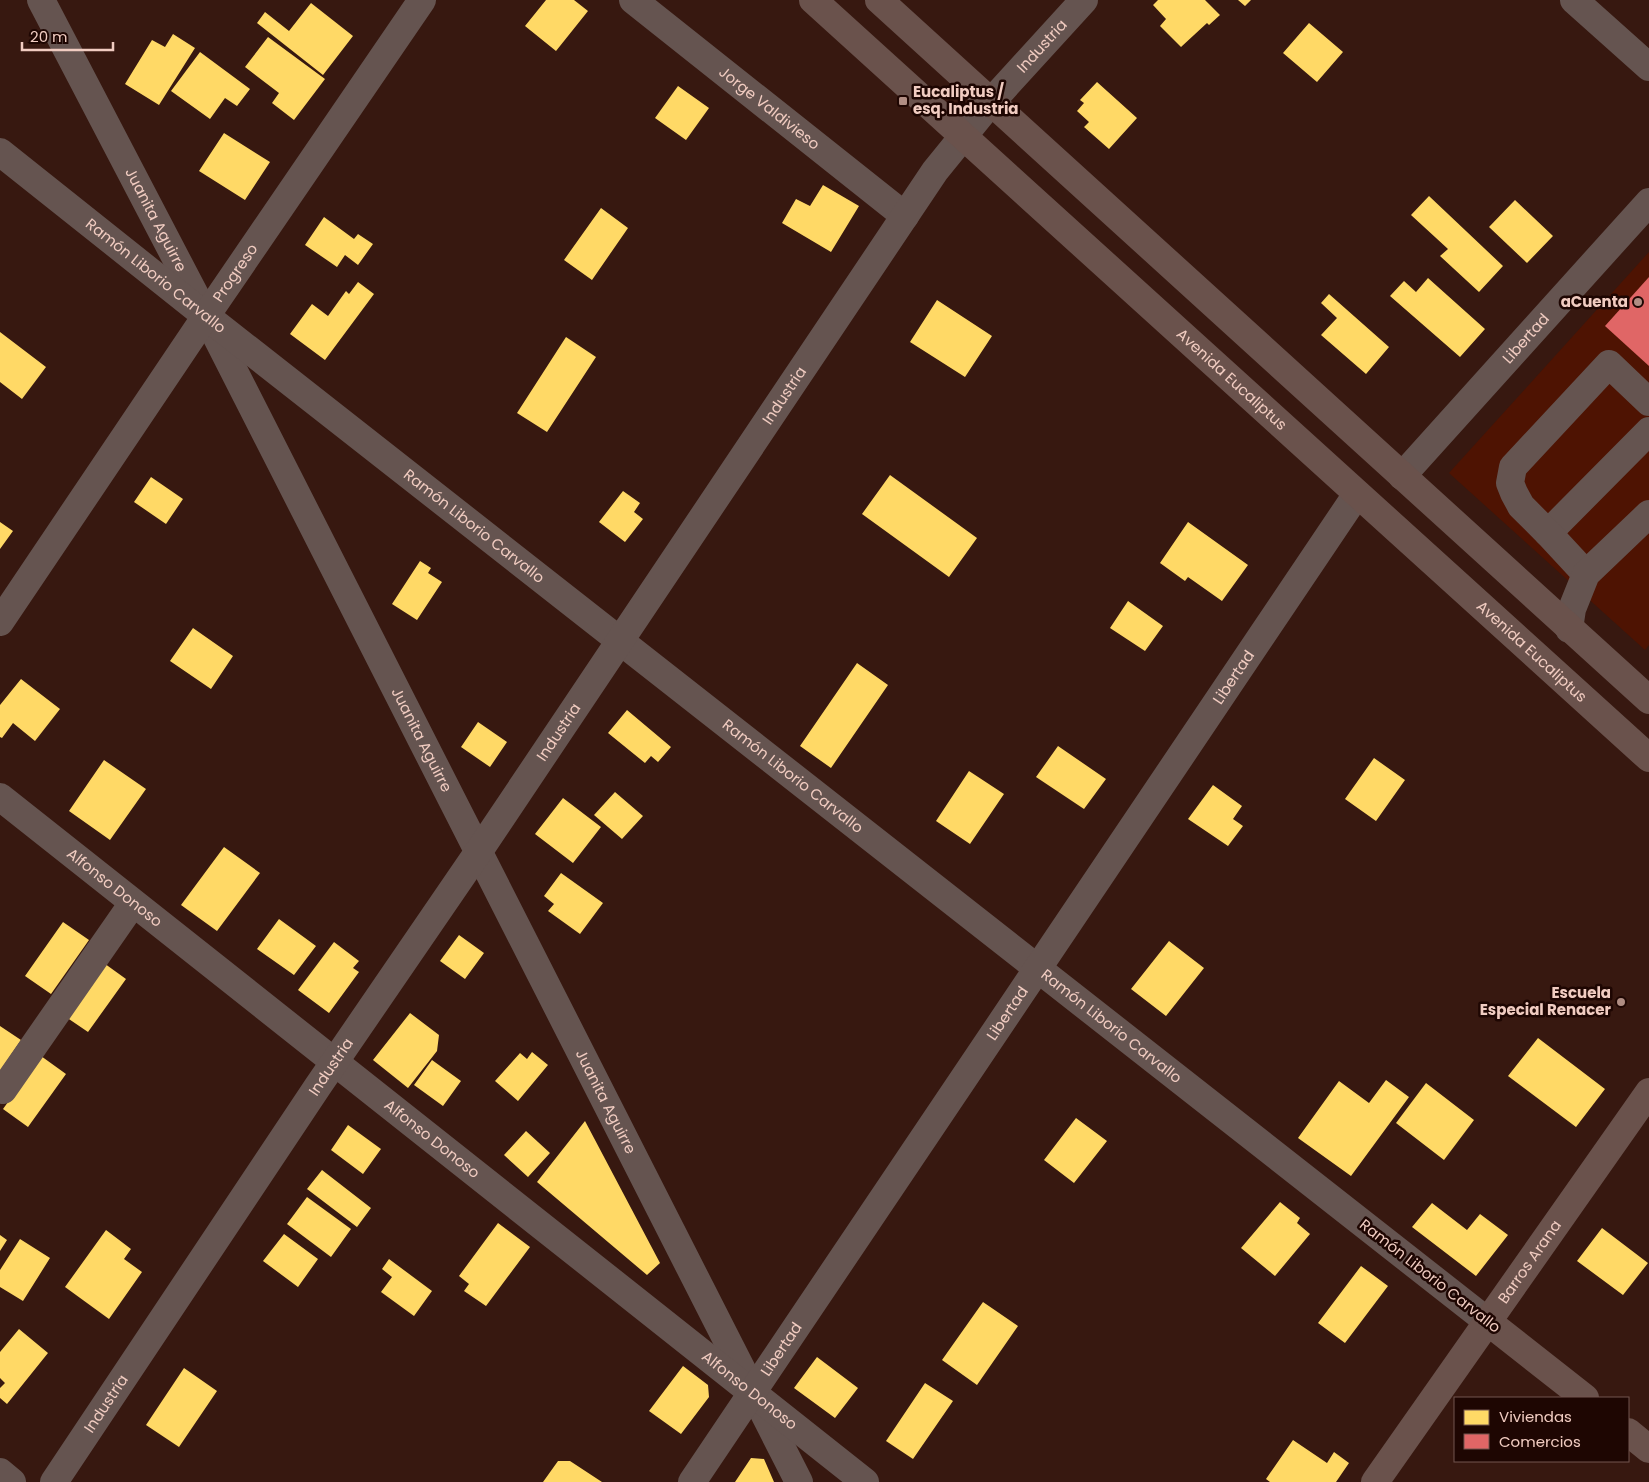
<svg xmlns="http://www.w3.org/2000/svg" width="1649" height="1482" font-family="Poppins,sans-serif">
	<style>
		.built { fill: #4e1302 }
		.homes { fill: #ffd966 }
		.shops { fill: #e06666 }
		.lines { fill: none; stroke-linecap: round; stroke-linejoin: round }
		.minor { stroke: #655450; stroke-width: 28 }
		.major { stroke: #6a524c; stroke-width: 28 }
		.poi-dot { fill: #b08d83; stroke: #1e0602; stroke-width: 2 }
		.labels { text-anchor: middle; stroke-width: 5; stroke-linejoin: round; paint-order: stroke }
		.street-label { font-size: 15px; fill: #f1ccc1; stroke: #1e0602 }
		.poi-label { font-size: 15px; font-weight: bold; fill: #f1ccc1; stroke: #1e0602; text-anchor: end }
	</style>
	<rect width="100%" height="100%" fill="#371810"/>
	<!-- built -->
	<path class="built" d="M 1649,252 L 1649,645 L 1645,650 L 1449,473 Z"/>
	<!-- homes -->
	<path class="homes" d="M 546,0 L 574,0 L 588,11 L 556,51 L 525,26 Z
		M 1158,0 L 1205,0 L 1220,15 L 1209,25 L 1207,23 L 1181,47 L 1160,26 L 1166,19 L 1153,5 Z
		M 1238,0 L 1251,0 L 1245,6 Z
		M 311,3 L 353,36 L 323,75 L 257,23 L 265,12 L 289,31 Z
		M 1309,23 L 1343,52 L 1317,82 L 1283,53 Z
		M 173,34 L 195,48 L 159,105 L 125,84 L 152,40 L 165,47 Z
		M 268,37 L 325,79 L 294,120 L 272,103 L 279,93 L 245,67 Z
		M 200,52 L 250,89 L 237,106 L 225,98 L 210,119 L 171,91 Z
		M 1097,82 L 1137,118 L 1109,149 L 1084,127 L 1089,122 L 1077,111 L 1084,103 L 1080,100 Z
		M 678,86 L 709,108 L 686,140 L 655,118 Z
		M 224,133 L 270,162 L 245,200 L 199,171 Z
		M 823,185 L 859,206 L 831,252 L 782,223 L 796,199 L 810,206 Z
		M 1429,196 L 1503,266 L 1479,292 L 1440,256 L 1448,249 L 1411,215 Z
		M 1515,200 L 1553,236 L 1527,263 L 1489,227 Z
		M 601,208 L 628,228 L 592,280 L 564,260 Z
		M 324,217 L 354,239 L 358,234 L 373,244 L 358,265 L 345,255 L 337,267 L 305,245 Z
		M 1428,278 L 1485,329 L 1460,357 L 1390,296 L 1404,281 L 1416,292 Z
		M 358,282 L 374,294 L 325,360 L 290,334 L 312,304 L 328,316 L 346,291 L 349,294 Z
		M 1329,294 L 1389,347 L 1366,374 L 1321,335 L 1337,318 L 1321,303 Z
		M 937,300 L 992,336 L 965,377 L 910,342 Z
		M 0,332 L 46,367 L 22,399 L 0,382 Z
		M 566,337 L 596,357 L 547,432 L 517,413 Z
		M 890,475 L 977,538 L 949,577 L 862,514 Z
		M 151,477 L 183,499 L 166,524 L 134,502 Z
		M 623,491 L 640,503 L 634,512 L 643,519 L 625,542 L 599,522 Z
		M 0,522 L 13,531 L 0,549 Z
		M 1188,522 L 1248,565 L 1222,601 L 1188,577 L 1185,581 L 1160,563 Z
		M 420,561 L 431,568 L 428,573 L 442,582 L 417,620 L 392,604 Z
		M 1128,601 L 1163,626 L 1145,651 L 1110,628 Z
		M 193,628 L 233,656 L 211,689 L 170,661 Z
		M 857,663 L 888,685 L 831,768 L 800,746 Z
		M 21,679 L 60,709 L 35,741 L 13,723 L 2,738 L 0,737 L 0,705 Z
		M 627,710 L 671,747 L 658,762 L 651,756 L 645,763 L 608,733 Z
		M 478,722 L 507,742 L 490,767 L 461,747 Z
		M 1058,746 L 1106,779 L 1084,809 L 1036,777 Z
		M 1374,758 L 1405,780 L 1376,821 L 1345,799 Z
		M 104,760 L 146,789 L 110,840 L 69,811 Z
		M 969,771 L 1004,794 L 970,844 L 936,821 Z
		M 1213,785 L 1242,806 L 1233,819 L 1243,826 L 1228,846 L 1188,819 Z
		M 615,792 L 643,816 L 622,839 L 594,815 Z
		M 563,798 L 601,827 L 573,863 L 535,834 Z
		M 224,847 L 260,873 L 217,931 L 181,905 Z
		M 561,873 L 603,903 L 580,934 L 548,911 L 554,904 L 544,896 Z
		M 279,919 L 316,946 L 294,975 L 257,949 Z
		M 63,922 L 89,940 L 51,994 L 25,976 Z
		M 459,935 L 484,953 L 465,979 L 440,961 Z
		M 1169,941 L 1204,968 L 1166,1016 L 1131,989 Z
		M 334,942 L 359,961 L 353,968 L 359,972 L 329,1013 L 298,990 Z
		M 101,961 L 126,979 L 88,1032 L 63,1015 Z
		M 410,1013 L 439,1035 L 437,1051 L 408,1088 L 373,1060 Z
		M 0,1026 L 21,1040 L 0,1071 Z
		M 1538,1038 L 1605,1089 L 1576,1127 L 1508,1076 Z
		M 532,1052 L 548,1065 L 518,1101 L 495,1081 L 520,1053 L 527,1059 Z
		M 41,1056 L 66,1074 L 28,1127 L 3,1109 Z
		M 432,1060 L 461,1081 L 443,1106 L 414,1085 Z
		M 1386,1080 L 1409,1097 L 1351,1176 L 1298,1138 L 1339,1081 L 1369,1103 Z
		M 1426,1083 L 1474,1120 L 1444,1160 L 1396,1123 Z
		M 1076,1118 L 1107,1141 L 1074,1183 L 1044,1160 Z
		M 585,1121 L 660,1263 L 647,1275 L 537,1182 Z
		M 348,1125 L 381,1149 L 363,1174 L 331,1150 Z
		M 526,1131 L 550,1153 L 528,1177 L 504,1155 Z
		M 322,1170 L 371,1208 L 357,1227 L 307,1189 Z
		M 307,1197 L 351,1229 L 331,1257 L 287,1224 Z
		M 1280,1202 L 1300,1218 L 1297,1223 L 1310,1234 L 1275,1276 L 1241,1248 Z
		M 1432,1203 L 1467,1230 L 1480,1214 L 1508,1235 L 1476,1276 L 1412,1227 Z
		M 498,1223 L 530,1247 L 486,1306 L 464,1291 L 469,1284 L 459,1276 Z
		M 1602,1228 L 1648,1263 L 1623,1295 L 1577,1261 Z
		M 106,1230 L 131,1249 L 124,1259 L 142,1272 L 109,1319 L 65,1287 Z
		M 284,1234 L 318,1259 L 298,1287 L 263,1261 Z
		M 0,1235 L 7,1240 L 0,1251 Z
		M 20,1239 L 50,1258 L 23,1301 L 0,1287 L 0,1270 Z
		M 389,1259 L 432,1291 L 414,1316 L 381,1292 L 392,1277 L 382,1269 Z
		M 1361,1266 L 1388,1286 L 1345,1343 L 1318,1323 Z
		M 983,1302 L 1018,1326 L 977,1385 L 942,1360 Z
		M 19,1329 L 48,1353 L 7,1404 L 0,1398 L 0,1388 L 5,1383 L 0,1378 L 0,1352 Z
		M 817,1357 L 858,1388 L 835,1418 L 794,1388 Z
		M 683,1366 L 708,1385 L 709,1397 L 681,1434 L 649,1411 Z
		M 184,1368 L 217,1391 L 179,1447 L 146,1425 Z
		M 925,1383 L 953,1401 L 913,1459 L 886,1441 Z
		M 1293,1440 L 1327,1463 L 1334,1452 L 1349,1463 L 1336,1482 L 1270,1482 L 1266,1479 Z
		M 751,1458 L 764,1459 L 774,1482 L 735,1482 Z
		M 558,1461 L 570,1461 L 602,1482 L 543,1482 Z"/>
	<!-- shops -->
	<path class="shops" d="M 1649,277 L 1649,366 L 1605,326 Z"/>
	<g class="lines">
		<!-- minor -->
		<g class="minor">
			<path id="s1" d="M 41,0 L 206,316 L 799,1482"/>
			<path id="s2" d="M 633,0 L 905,216"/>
			<path d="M 1574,0 L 1649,67"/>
			<path id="s3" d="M 0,152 L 206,316 L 1487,1321"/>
			<path id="s4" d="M 1402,476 L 1649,202"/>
			<path d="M 1548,533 L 1649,431"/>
			<path d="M 1586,574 L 1548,533 L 1521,506 L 1514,493 L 1510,483 L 1513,467 L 1609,364 L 1649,402"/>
			<path id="s5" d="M 0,622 L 206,316 L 422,0"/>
			<path d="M 1569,629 L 1572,609 L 1586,574 L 1649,514"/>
			<path id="s6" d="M 0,797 L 865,1482"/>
			<path d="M 3,1090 L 133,903"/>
			<path d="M 0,1472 L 12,1482"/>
			<path id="s7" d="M 54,1482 L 318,1086 L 479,851 L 935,171 L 991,102 L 1084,0"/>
			<path id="s8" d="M 692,1482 L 1357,494"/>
		</g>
		<!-- major -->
		<g class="major">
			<path id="s9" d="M 813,0 L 1649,758"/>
			<path d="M 879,0 L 1649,700"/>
			<path d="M 1487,1321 L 1585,1398"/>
			<path d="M 1628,1432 L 1649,1449"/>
			<path id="s10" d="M 1375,1482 L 1649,1092"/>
		</g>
	</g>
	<!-- markers -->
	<g class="poi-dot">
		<rect x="898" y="96" width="10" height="10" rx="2.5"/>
		<circle cx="1638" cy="302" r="5"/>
		<circle cx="1621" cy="1002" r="5"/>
	</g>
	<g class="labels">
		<!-- street labels -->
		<g class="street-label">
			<text dy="5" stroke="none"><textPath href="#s7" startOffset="1744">Industria</textPath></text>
			<text dy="5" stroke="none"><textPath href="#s2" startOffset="174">Jorge Valdivieso</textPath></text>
			<text dy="5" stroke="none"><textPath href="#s1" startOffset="248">Juanita Aguirre</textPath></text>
			<text dy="5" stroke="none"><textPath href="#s5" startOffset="421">Progreso</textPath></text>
			<text dy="5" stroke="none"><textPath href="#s3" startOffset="199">Ramón Liborio Carvallo</textPath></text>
			<text dy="5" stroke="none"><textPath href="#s4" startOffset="185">Libertad</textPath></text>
			<text dy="5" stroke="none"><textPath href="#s9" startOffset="565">Avenida Eucaliptus</textPath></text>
			<text dy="5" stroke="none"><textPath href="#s7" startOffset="1309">Industria</textPath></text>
			<text dy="5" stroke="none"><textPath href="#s3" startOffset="604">Ramón Liborio Carvallo</textPath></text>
			<text dy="5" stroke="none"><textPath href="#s9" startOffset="970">Avenida Eucaliptus</textPath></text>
			<text dy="5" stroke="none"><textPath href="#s8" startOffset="970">Libertad</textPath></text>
			<text dy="5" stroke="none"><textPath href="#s7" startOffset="904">Industria</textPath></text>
			<text dy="5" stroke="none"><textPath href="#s1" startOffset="832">Juanita Aguirre</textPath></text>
			<text dy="5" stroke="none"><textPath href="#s3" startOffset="1009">Ramón Liborio Carvallo</textPath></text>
			<text dy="5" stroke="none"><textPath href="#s6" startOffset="146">Alfonso Donoso</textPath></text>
			<text dy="5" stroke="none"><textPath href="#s8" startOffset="565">Libertad</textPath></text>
			<text dy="5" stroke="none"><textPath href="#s3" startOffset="1414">Ramón Liborio Carvallo</textPath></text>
			<text dy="5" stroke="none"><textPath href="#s7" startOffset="499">Industria</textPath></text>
			<text dy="5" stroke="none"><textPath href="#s1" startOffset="1238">Juanita Aguirre</textPath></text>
			<text dy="5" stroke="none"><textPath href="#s6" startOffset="551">Alfonso Donoso</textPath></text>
			<text dy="5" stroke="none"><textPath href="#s10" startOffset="269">Barros Arana</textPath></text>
			<text transform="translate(1430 1276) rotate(38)" y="5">Ramón Liborio Carvallo</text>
			<text dy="5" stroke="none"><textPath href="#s8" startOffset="160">Libertad</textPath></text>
			<text dy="5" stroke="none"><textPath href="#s6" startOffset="956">Alfonso Donoso</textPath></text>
			<text dy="5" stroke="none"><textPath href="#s7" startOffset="94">Industria</textPath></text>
		</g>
		<!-- poi labels -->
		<g class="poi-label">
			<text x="913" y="97" text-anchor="start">Eucaliptus /<tspan x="913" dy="17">esq. Industria</tspan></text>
			<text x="1628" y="307">aCuenta</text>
			<text x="1611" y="998">Escuela<tspan x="1611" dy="17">Especial Renacer</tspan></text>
		</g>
	</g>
	<!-- legend -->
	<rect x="1454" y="1397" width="175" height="65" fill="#1e0602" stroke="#72554e"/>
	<rect x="1464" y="1410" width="25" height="15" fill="#ffd966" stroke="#72554e"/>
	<text x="1499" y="1422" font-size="15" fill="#f1ccc1">Viviendas</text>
	<rect x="1464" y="1434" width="25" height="15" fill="#e06666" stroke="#72554e"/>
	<text x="1499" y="1447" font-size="15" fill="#f1ccc1">Comercios</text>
	<!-- scale -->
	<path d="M22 42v8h91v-8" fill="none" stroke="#f1ccc1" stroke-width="2.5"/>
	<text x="30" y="42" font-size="15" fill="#f1ccc1" stroke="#1e0602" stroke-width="4" paint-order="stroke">20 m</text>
</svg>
